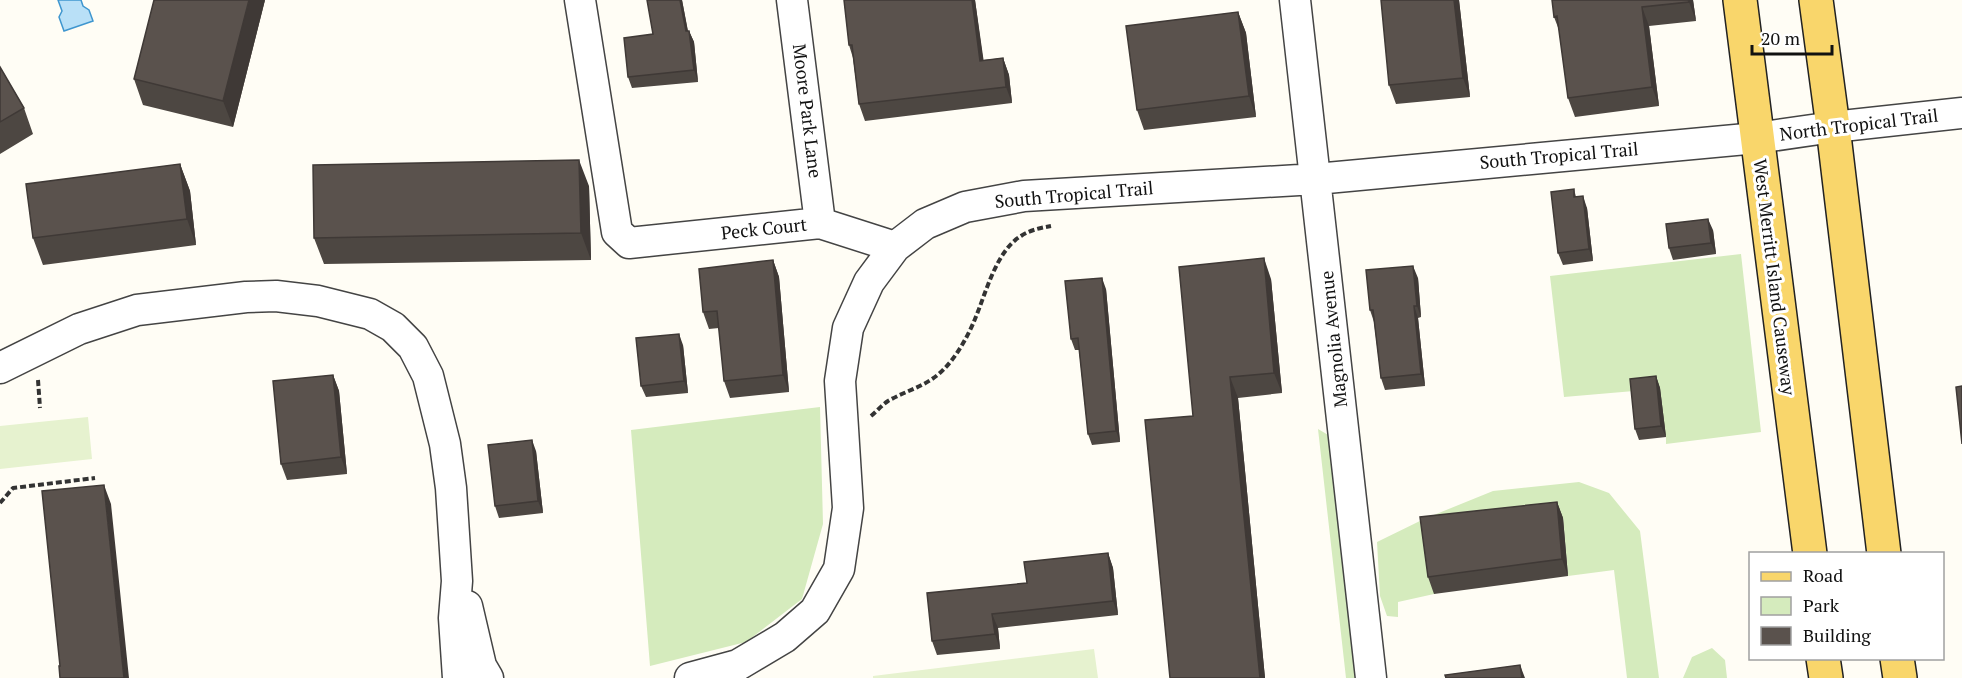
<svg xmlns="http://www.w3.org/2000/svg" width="1962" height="678" font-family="'PT Serif',serif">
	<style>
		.green { fill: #d5ebbd }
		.pitch { fill: #e6f2cf }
		.water { fill: #b9e0f7; stroke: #3f96cf; stroke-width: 1.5 }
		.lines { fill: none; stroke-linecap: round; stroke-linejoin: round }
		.minor-casing { stroke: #444; stroke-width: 33 }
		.major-casing { stroke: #222; stroke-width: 36 }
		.path { stroke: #333; stroke-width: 4; stroke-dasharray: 6 3; stroke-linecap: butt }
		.minor { stroke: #fff; stroke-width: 30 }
		.major { stroke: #f9d66b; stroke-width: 33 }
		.wall { fill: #4d4742 }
		.shaded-wall { fill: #3f3936 }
		.building { fill: #5a524d; stroke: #3f3936; stroke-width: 1.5 }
		.labels { text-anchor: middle; stroke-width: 6; stroke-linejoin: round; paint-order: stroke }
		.street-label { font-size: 18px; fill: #111; stroke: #fff }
	</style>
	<rect width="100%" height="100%" fill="#fffdf5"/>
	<!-- green -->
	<path class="green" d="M 1741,254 L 1761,432 L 1666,444 L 1666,437 L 1634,391 L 1564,397 L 1550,276 Z
		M 820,407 L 823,524 L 802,599 L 746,642 L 650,666 L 631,430 Z
		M 1318,429 L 1330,436 L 1361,678 L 1346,678 Z
		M 1579,482 L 1609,493 L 1640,531 L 1659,678 L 1627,678 L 1614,570 L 1568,576 L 1563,518 L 1434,594 L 1398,602 L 1398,617 L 1387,616 L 1380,596 L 1377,542 L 1424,519 L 1493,491 Z
		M 1712,648 L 1725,660 L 1727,678 L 1683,678 L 1692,657 Z"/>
	<!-- pitch -->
	<path class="pitch" d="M 88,417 L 92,459 L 0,469 L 0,426 Z
		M 1094,649 L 1098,678 L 873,678 L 873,676 Z"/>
	<!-- water -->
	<path class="water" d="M 58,0 L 81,0 L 83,6 L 89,10 L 93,21 L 64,31 L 59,17 L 62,11 Z"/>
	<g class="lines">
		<!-- minor casing -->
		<g class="minor-casing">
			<path id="minor" d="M 580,0 L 617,232 L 629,243 L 820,223 L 895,247
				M 792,0 L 820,223
				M 1295,0 L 1371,678
				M 0,368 L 79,329 L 137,310 L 246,297 L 276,296 L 318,301 L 370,314 L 393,327 L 413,347 L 428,376 L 445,444 L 451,488 L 457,581 L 454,618 L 458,678
				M 467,606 L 481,666 L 488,678
				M 690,678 L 738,665 L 785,637 L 815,611 L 839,569 L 848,508 L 840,381 L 848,328 L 869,282 L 895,247 L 925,224 L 965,207 L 1024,196 L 1316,179 L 1757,138 L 1833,127 L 1962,113"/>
		</g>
		<!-- major casing -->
		<g class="major-casing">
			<path id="major" d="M 1740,0 L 1810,554
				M 1816,0 L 1833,127 L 1884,554
				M 1823,658 L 1826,678
				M 1897,658 L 1900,678"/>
		</g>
		<!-- path -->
		<path class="path" d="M 38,380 L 40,408
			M 871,416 C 877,411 882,405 888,401 C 907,390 928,386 944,369 C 957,356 968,336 975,319 C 986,293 996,251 1021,236 C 1030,230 1040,228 1051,226
			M 0,503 L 13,488 L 95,478"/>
		<!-- minor -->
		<use href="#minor" class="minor"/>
		<!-- major -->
		<use href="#major" class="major"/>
	</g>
	<!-- wall -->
	<path class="wall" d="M 265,0 L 233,127 L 143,105 L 134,79 Z
		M 647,0 L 682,0 L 688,31 L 689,31 L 694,42 L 698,82 L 632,88 L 628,77 L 653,34 Z
		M 844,0 L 975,0 L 983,60 L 1003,58 L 1009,75 L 1012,103 L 865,121 L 859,104 L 853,58 L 849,45 Z
		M 1459,0 L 1470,97 L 1396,104 L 1389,85 Z
		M 1693,0 L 1696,21 L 1649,26 L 1659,106 L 1575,117 L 1568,98 L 1559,30 L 1554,17 Z
		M 1238,12 L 1246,33 L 1256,117 L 1144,130 L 1137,110 Z
		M 0,67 L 24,108 L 33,134 L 0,154 Z
		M 180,164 L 190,191 L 196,245 L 43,265 L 33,238 Z
		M 589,186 L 591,260 L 324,264 L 314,238 Z
		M 1574,189 L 1576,197 L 1587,208 L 1593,261 L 1563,265 L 1558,253 Z
		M 1713,230 L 1716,254 L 1673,260 L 1669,248 Z
		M 773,260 L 779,277 L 789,392 L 730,398 L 724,381 L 719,328 L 709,329 L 703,312 Z
		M 1418,278 L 1421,317 L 1418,318 L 1425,386 L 1385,390 L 1381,378 L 1374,322 L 1370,310 Z
		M 1271,279 L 1282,393 L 1238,398 L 1265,678 L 1170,678 L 1193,416 Z
		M 1106,289 L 1120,442 L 1092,445 L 1088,434 L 1079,350 L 1075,350 L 1071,339 Z
		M 683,345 L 688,393 L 646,397 L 641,386 Z
		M 333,375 L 339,391 L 347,474 L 287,480 L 281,464 Z
		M 1656,376 L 1660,388 L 1666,437 L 1639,440 L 1635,429 Z
		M 536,451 L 543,513 L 499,518 L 495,506 Z
		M 1557,502 L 1563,518 L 1568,576 L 1434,594 L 1428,577 Z
		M 1108,553 L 1113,568 L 1118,615 L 998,628 L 1000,649 L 937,655 L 932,641 L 1027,583 Z"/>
	<!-- shaded-wall -->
	<path class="shaded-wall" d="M 249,0 L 265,0 L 233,127 L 223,101 Z
		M 680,0 L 682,0 L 690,43 L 686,31 Z
		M 972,0 L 975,0 L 986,77 L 980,61 Z
		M 1454,0 L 1459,0 L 1470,97 L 1463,78 Z
		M 1688,0 L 1693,0 L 1696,21 L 1689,2 Z
		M 1642,7 L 1649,26 L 1659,106 L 1652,87 Z
		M 1238,12 L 1246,33 L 1256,117 L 1249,96 Z
		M 689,31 L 694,42 L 698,82 L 694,70 Z
		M 1003,58 L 1009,75 L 1012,103 L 1006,87 Z
		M 579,160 L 589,186 L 591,260 L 581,233 Z
		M 180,164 L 190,191 L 196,245 L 187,219 Z
		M 1583,196 L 1587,208 L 1593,261 L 1589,249 Z
		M 1708,219 L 1713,230 L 1716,254 L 1711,243 Z
		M 1264,258 L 1271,279 L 1282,393 L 1274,373 Z
		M 773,260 L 779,277 L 789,392 L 783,375 Z
		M 1413,266 L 1418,278 L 1421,317 L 1417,306 Z
		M 1102,278 L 1106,289 L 1120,442 L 1116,431 Z
		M 1414,306 L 1418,318 L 1425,386 L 1421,374 Z
		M 679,334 L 683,345 L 688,393 L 684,381 Z
		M 333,375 L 339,391 L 347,474 L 341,457 Z
		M 1656,376 L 1660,388 L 1666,437 L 1661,426 Z
		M 1230,377 L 1238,398 L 1265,678 L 1260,678 Z
		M 532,440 L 536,451 L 543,513 L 538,501 Z
		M 104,485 L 111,504 L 129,678 L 124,678 Z
		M 1557,502 L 1563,518 L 1568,576 L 1562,559 Z
		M 1108,553 L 1113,568 L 1118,615 L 1113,601 Z
		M 992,614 L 998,628 L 1000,649 L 995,634 Z
		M 1520,665 L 1525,678 L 1522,678 Z"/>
	<!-- building -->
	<path class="building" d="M 154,0 L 249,0 L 223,101 L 134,79 Z
		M 647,0 L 680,0 L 686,31 L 689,31 L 694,70 L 628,77 L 624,38 L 653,34 Z
		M 844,0 L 972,0 L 980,61 L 1003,58 L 1006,87 L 859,104 L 852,45 L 849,45 Z
		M 1381,0 L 1454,0 L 1463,78 L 1389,85 Z
		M 1552,0 L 1688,0 L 1689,2 L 1642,7 L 1652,87 L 1568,98 L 1557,16 L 1554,17 Z
		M 1238,12 L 1249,96 L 1137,110 L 1126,26 Z
		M 0,67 L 24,108 L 0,122 Z
		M 579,160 L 581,233 L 314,238 L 313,165 Z
		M 180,164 L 187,219 L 33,238 L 26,184 Z
		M 1574,189 L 1574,197 L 1583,196 L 1589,249 L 1558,253 L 1551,192 Z
		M 1708,219 L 1711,243 L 1669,248 L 1666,224 Z
		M 1264,258 L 1274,373 L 1230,377 L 1260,678 L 1170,678 L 1145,420 L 1193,416 L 1179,267 Z
		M 773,260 L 783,375 L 724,381 L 717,311 L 703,312 L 699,269 Z
		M 1413,266 L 1417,306 L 1414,306 L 1421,374 L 1381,378 L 1373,310 L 1370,310 L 1366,270 Z
		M 1102,278 L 1116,431 L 1088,434 L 1078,338 L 1071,339 L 1065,281 Z
		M 679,334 L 684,381 L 641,386 L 636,338 Z
		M 333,375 L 341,457 L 281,464 L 273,381 Z
		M 1656,376 L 1661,426 L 1635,429 L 1630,379 Z
		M 1962,386 L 1962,444 L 1956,387 Z
		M 532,440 L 538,501 L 495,506 L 488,445 Z
		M 104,485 L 124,678 L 60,678 L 59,666 L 60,666 L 42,491 Z
		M 1557,502 L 1562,559 L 1428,577 L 1420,517 Z
		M 1108,553 L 1113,601 L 992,614 L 995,634 L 932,641 L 927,593 L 1027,583 L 1024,562 Z
		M 1520,665 L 1522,678 L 1446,678 L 1445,675 Z"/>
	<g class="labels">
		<!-- street labels -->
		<g class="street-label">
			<text transform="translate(807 111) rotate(83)" y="6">Moore Park Lane</text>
			<text transform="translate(1859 125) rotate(-7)" y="6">North Tropical Trail</text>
			<text transform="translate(1559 156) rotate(-5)" y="6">South Tropical Trail</text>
			<text transform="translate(1074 195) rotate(-5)" y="6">South Tropical Trail</text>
			<text transform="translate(764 229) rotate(-6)" y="6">Peck Court</text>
			<text transform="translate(1774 277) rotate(83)" y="6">West Merritt Island Causeway</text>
			<text transform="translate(1334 339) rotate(-96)" y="6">Magnolia Avenue</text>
		</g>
	</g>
	<!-- legend -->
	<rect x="1749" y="552" width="195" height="108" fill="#ffffff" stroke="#a0a0a0" stroke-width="1.5"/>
	<rect x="1761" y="572" width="30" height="9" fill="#f9d66b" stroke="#a0a0a0" stroke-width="1.5"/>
	<text x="1803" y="582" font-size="18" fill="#111111">Road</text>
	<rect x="1761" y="597" width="30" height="18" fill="#d5ebbd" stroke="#a0a0a0" stroke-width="1.5"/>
	<text x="1803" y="612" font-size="18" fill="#111111">Park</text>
	<rect x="1761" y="627" width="30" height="18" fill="#5a524d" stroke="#a0a0a0" stroke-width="1.5"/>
	<text x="1803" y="642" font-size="18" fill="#111111">Building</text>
	<!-- scale -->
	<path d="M1752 45v9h80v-9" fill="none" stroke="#111111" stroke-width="3"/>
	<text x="1761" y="45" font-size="18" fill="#111111" stroke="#ffffff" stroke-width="4.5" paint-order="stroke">20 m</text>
</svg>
